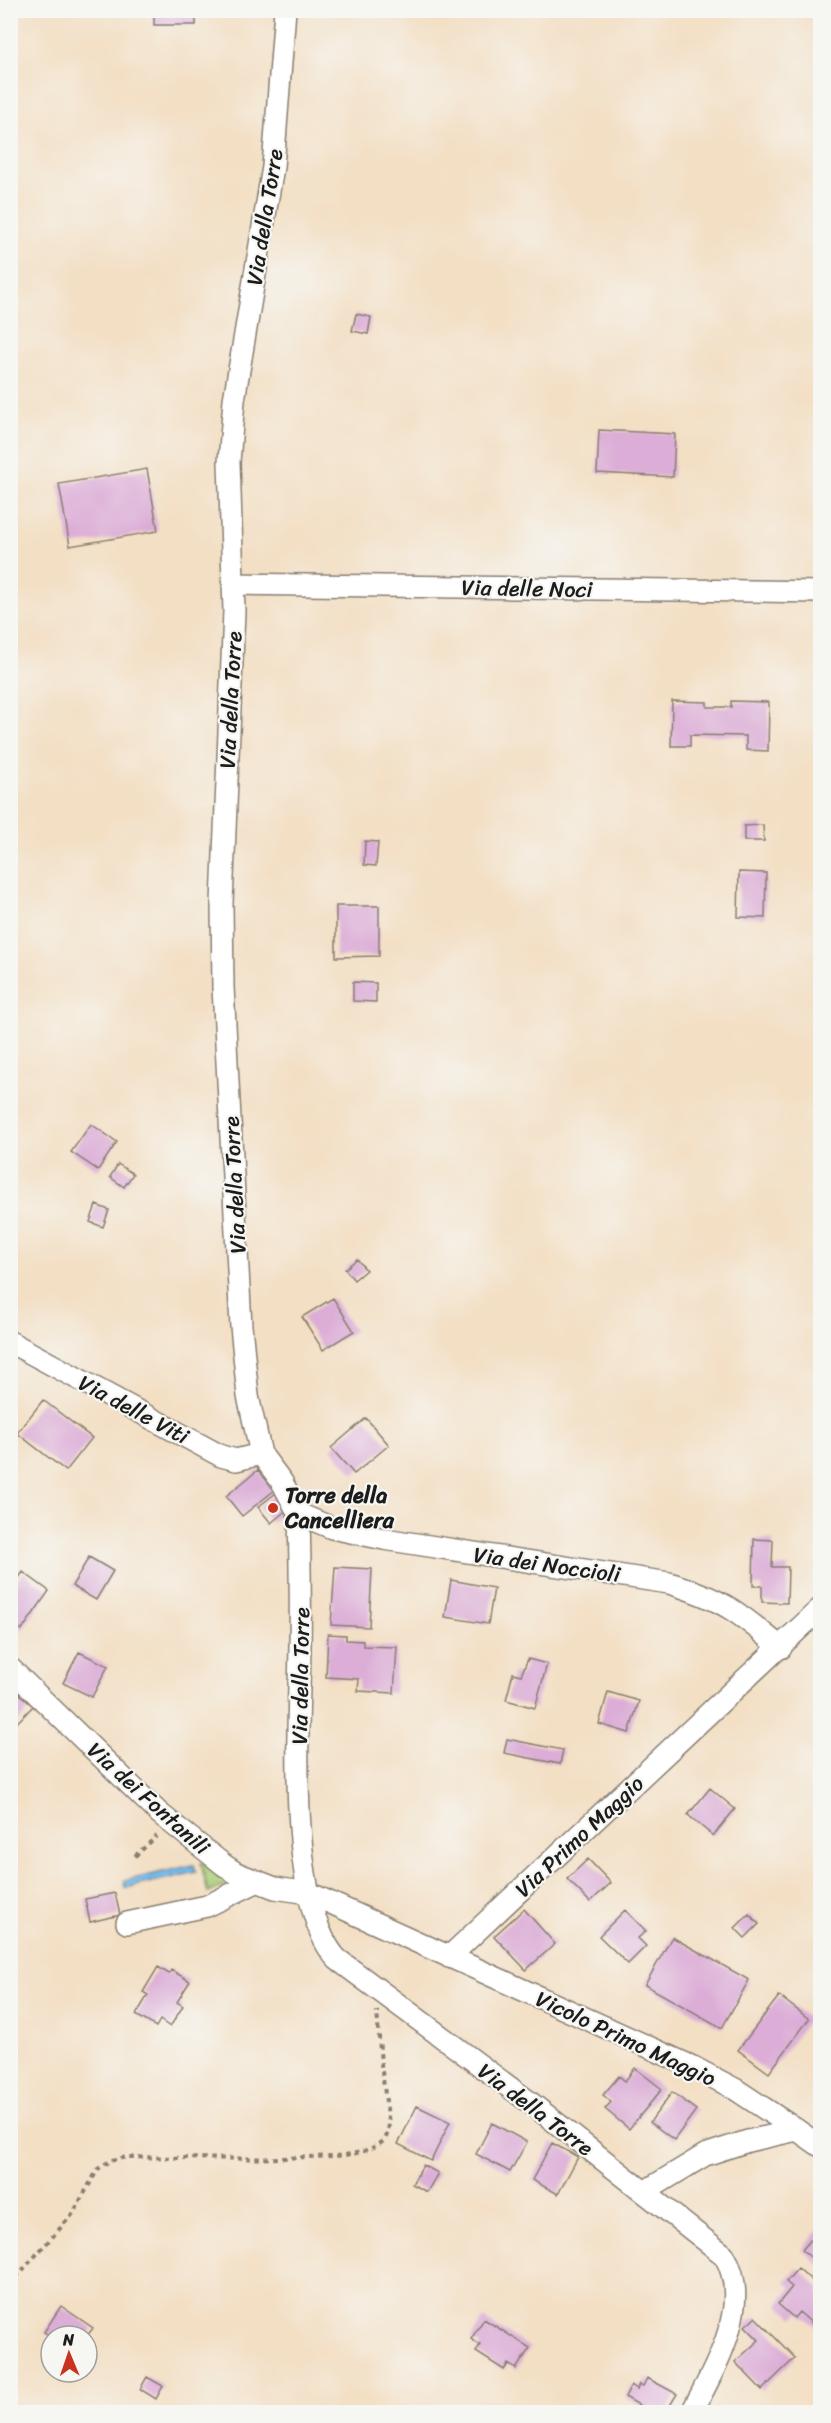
<svg xmlns="http://www.w3.org/2000/svg" width="831" height="2423" font-family="Sriracha,sans-serif">
	<style>
		.green { fill: #a9ce77; stroke: #62754a; stroke-width: 1.5 }
		.water { fill: #76beee; stroke: #496d85; stroke-width: 1.5 }
		.building { fill: #dcadd7 }
		.lines { fill: none; stroke-linecap: round; stroke-linejoin: round }
		.street-casing { stroke: #887e70; stroke-width: 24 }
		.path { stroke: #887e70; stroke-width: 4; stroke-dasharray: 4.5 4.5; stroke-linecap: butt }
		.street { stroke: #fff; stroke-width: 21 }
		.poi-dot { fill: #c8321e; stroke: #f6f6f2; stroke-width: 2 }
		.labels { text-anchor: middle; stroke-width: 4.5; stroke-linejoin: round; paint-order: stroke }
		.street-label { font-size: 22px; fill: #1c1c1c; stroke: #f6f6f2 }
		.poi-label { font-size: 22px; font-weight: bold; fill: #1c1c1c; stroke: #f6f6f2; text-anchor: start }
	</style>
	<rect width="100%" height="100%" fill="#f6f6f2"/>
	<filter id="ink" filterUnits="userSpaceOnUse"><feTurbulence type="fractalNoise" baseFrequency=".0167" numOctaves="2"/><feDisplacementMap in="SourceGraphic" scale="12" xChannelSelector="R" yChannelSelector="G"/><feConvolveMatrix kernelMatrix="1 2 1 2 8 2 1 2 1" color-interpolation-filters="sRGB"/></filter>
	<filter id="wash" filterUnits="userSpaceOnUse"><feTurbulence type="fractalNoise" baseFrequency=".008" numOctaves="4" result="noise"/><feDisplacementMap in="SourceGraphic" scale="24" xChannelSelector="R" yChannelSelector="G"/><feGaussianBlur stdDeviation="1.35" result="paint"/><feColorMatrix in="noise" values="0 0 0 0 0 0 0 0 0 0 0 0 0 0 0 0 0 1.4 0 .05"/><feComposite in="paint" operator="in"/></filter>
	<g filter="url(#wash)">
		<rect width="100%" height="100%" fill="#f3dfc4"/>
		<!-- green -->
		<path class="green" d="M 201,1863 L 204,1863 L 229,1880 L 229,1884 L 208,1893 Z"/>
		<!-- water -->
		<path class="water" d="M 194,1865 L 196,1872 L 125,1888 L 124,1881 Z"/>
		<g id="blocks">
			<!-- building -->
			<path class="building" d="M 154,10 L 196,10 L 196,25 L 154,25 Z
				M 356,314 L 371,317 L 368,334 L 352,331 Z
				M 599,430 L 675,434 L 673,477 L 597,473 Z
				M 147,469 L 158,531 L 70,546 L 59,484 Z
				M 672,701 L 707,702 L 707,707 L 731,707 L 731,701 L 769,702 L 768,751 L 746,750 L 746,736 L 690,735 L 690,746 L 671,746 Z
				M 763,825 L 764,841 L 744,841 L 744,826 Z
				M 365,841 L 378,842 L 376,866 L 364,865 Z
				M 739,872 L 766,873 L 765,918 L 738,917 Z
				M 336,906 L 379,906 L 379,956 L 336,957 Z
				M 353,982 L 376,983 L 376,1002 L 353,1001 Z
				M 91,1124 L 117,1142 L 98,1170 L 71,1152 Z
				M 118,1164 L 133,1174 L 124,1187 L 110,1177 Z
				M 96,1205 L 109,1210 L 103,1227 L 90,1222 Z
				M 357,1259 L 366,1270 L 354,1280 L 345,1269 Z
				M 333,1298 L 354,1331 L 323,1350 L 302,1317 Z
				M 43,1400 L 92,1438 L 66,1471 L 17,1433 Z
				M 366,1418 L 389,1445 L 354,1474 L 331,1448 Z
				M 258,1470 L 275,1490 L 242,1516 L 226,1496 Z
				M 276,1493 L 289,1508 L 271,1523 L 258,1507 Z
				M 754,1539 L 773,1540 L 772,1567 L 788,1567 L 787,1603 L 762,1602 L 762,1586 L 753,1586 Z
				M 89,1557 L 113,1571 L 96,1600 L 72,1586 Z
				M 335,1567 L 372,1569 L 369,1627 L 331,1625 Z
				M 23,1572 L 49,1591 L 22,1630 L 10,1622 L 10,1590 Z
				M 451,1580 L 494,1588 L 488,1624 L 445,1617 Z
				M 328,1634 L 346,1635 L 346,1640 L 363,1641 L 363,1646 L 397,1647 L 394,1693 L 358,1691 L 359,1679 L 326,1677 Z
				M 79,1652 L 108,1666 L 92,1697 L 63,1683 Z
				M 528,1659 L 547,1664 L 535,1708 L 506,1700 L 513,1673 L 521,1675 Z
				M 10,1685 L 33,1706 L 10,1730 Z
				M 608,1692 L 639,1701 L 629,1733 L 599,1724 Z
				M 507,1739 L 563,1750 L 560,1764 L 504,1753 Z
				M 710,1788 L 735,1809 L 713,1836 L 688,1815 Z
				M 588,1859 L 611,1883 L 590,1902 L 567,1879 Z
				M 115,1893 L 120,1915 L 90,1922 L 85,1899 Z
				M 524,1909 L 555,1944 L 526,1970 L 494,1936 Z
				M 625,1910 L 646,1931 L 638,1938 L 646,1946 L 628,1964 L 599,1936 Z
				M 749,1914 L 759,1924 L 745,1938 L 735,1928 Z
				M 672,1937 L 749,1980 L 722,2028 L 645,1985 Z
				M 158,1967 L 169,1974 L 171,1970 L 190,1981 L 177,2002 L 183,2006 L 170,2027 L 160,2020 L 156,2027 L 136,2015 L 148,1995 L 143,1992 Z
				M 779,1996 L 809,2019 L 769,2073 L 738,2050 Z
				M 635,2068 L 662,2089 L 629,2129 L 605,2109 L 611,2102 L 603,2095 L 619,2076 L 625,2081 Z
				M 672,2092 L 696,2110 L 674,2140 L 650,2122 Z
				M 417,2106 L 450,2122 L 431,2161 L 398,2144 Z
				M 492,2123 L 527,2142 L 510,2172 L 476,2154 Z
				M 552,2143 L 578,2157 L 558,2194 L 532,2180 Z
				M 423,2165 L 438,2173 L 427,2192 L 412,2184 Z
				M 818,2231 L 820,2233 L 820,2265 L 802,2250 Z
				M 798,2268 L 820,2288 L 820,2330 L 799,2312 L 794,2318 L 778,2304 L 792,2287 L 786,2282 Z
				M 61,2306 L 93,2328 L 87,2336 L 50,2336 L 44,2332 Z
				M 755,2317 L 795,2358 L 762,2390 L 735,2362 L 759,2340 L 745,2326 Z
				M 484,2319 L 530,2348 L 516,2369 L 508,2364 L 504,2370 L 476,2352 L 480,2345 L 471,2339 Z
				M 147,2377 L 163,2386 L 156,2399 L 140,2389 Z
				M 647,2378 L 677,2394 L 666,2412 L 651,2412 L 625,2397 L 631,2385 L 637,2389 L 639,2384 L 643,2386 Z"/>
		</g>
	</g>
	<g filter="url(#ink)">
		<use href="#blocks" fill-opacity="0" stroke="#887e70" stroke-width="1.5"/>
		<g class="lines">
			<!-- street casing -->
			<g class="street-casing">
				<path id="street" d="M 285,10 L 273,167 L 234,400 L 229,462 L 234,611 L 222,903 L 223,987 L 241,1326 L 248,1396 L 261,1454 L 282,1482 L 299,1514 C 300,1558 301,1602 300,1647 C 299,1722 286,1903 337,1959 L 536,2107 L 724,2255 C 754,2303 714,2369 692,2412
					M 233,584 L 820,592
					M 10,1342 L 221,1456 L 236,1460 L 261,1454
					M 299,1514 L 332,1528 L 384,1539 L 669,1583 C 722,1599 739,1612 781,1648
					M 10,1668 L 159,1813 L 224,1865 L 236,1873 L 275,1888 L 309,1893 L 695,2068 L 735,2089 L 797,2130
					M 127,1923 L 207,1906 L 258,1881
					M 449,1957 L 820,1609
					M 644,2192 L 705,2155 L 748,2141 L 797,2130 L 820,2146"/>
			</g>
			<!-- path -->
			<path class="path" d="M 135,1856 L 157,1836
				M 10,2284 L 72,2215 L 98,2169 L 111,2160 L 128,2157 C 188,2158 248,2160 308,2157 C 331,2156 359,2157 379,2144 C 387,2140 388,2132 389,2124 L 381,2064 L 377,2011"/>
			<!-- street -->
			<use href="#street" class="street"/>
		</g>
	</g>
	<!-- markers -->
	<circle class="poi-dot" cx="273" cy="1508" r="6"/>
	<g class="labels">
		<!-- street labels -->
		<g class="street-label">
			<text transform="translate(264 217) rotate(-81)" y="8">Via della Torre</text>
			<text transform="translate(527 588) rotate(1)" y="8">Via delle Noci</text>
			<text transform="translate(230 700) rotate(-87)" y="8">Via della Torre</text>
			<text transform="translate(234 1185) rotate(-93)" y="8">Via della Torre</text>
			<text transform="translate(134 1409) rotate(28)" y="8">Via delle Viti</text>
			<text transform="translate(547 1564) rotate(8)" y="8">Via dei Noccioli</text>
			<text transform="translate(300 1676) rotate(-89)" y="8">Via della Torre</text>
			<text transform="translate(149 1798) rotate(42)" y="8">Via dei Fontanili</text>
			<text transform="translate(579 1836) rotate(-43)" y="8">Via Primo Maggio</text>
			<text transform="translate(626 2038) rotate(25)" y="8">Vicolo Primo Maggio</text>
			<text transform="translate(536 2109) rotate(37)" y="8">Via della Torre</text>
		</g>
		<!-- poi labels -->
		<g class="poi-label">
			<text x="285" y="1503">Torre della<tspan x="285" dy="25">Cancelliera</tspan></text>
		</g>
	</g>
	<!-- margin -->
	<rect width="831" height="2423" fill="none" stroke="#f6f6f2" stroke-width="36"/>
	<!-- north arrow -->
	<g transform="translate(69 2354) rotate(358)"><circle r="28" fill="#f6f6f2" stroke="#9f9f9c" stroke-width="1.5"/>
	<path d="M0-4.5L10 22L0 15L-10 22Z" fill="#c8321e"/>
	<text y="-9" font-size="16" font-weight="bold" text-anchor="middle" fill="#1c1c1c">N</text>
	</g>
</svg>
